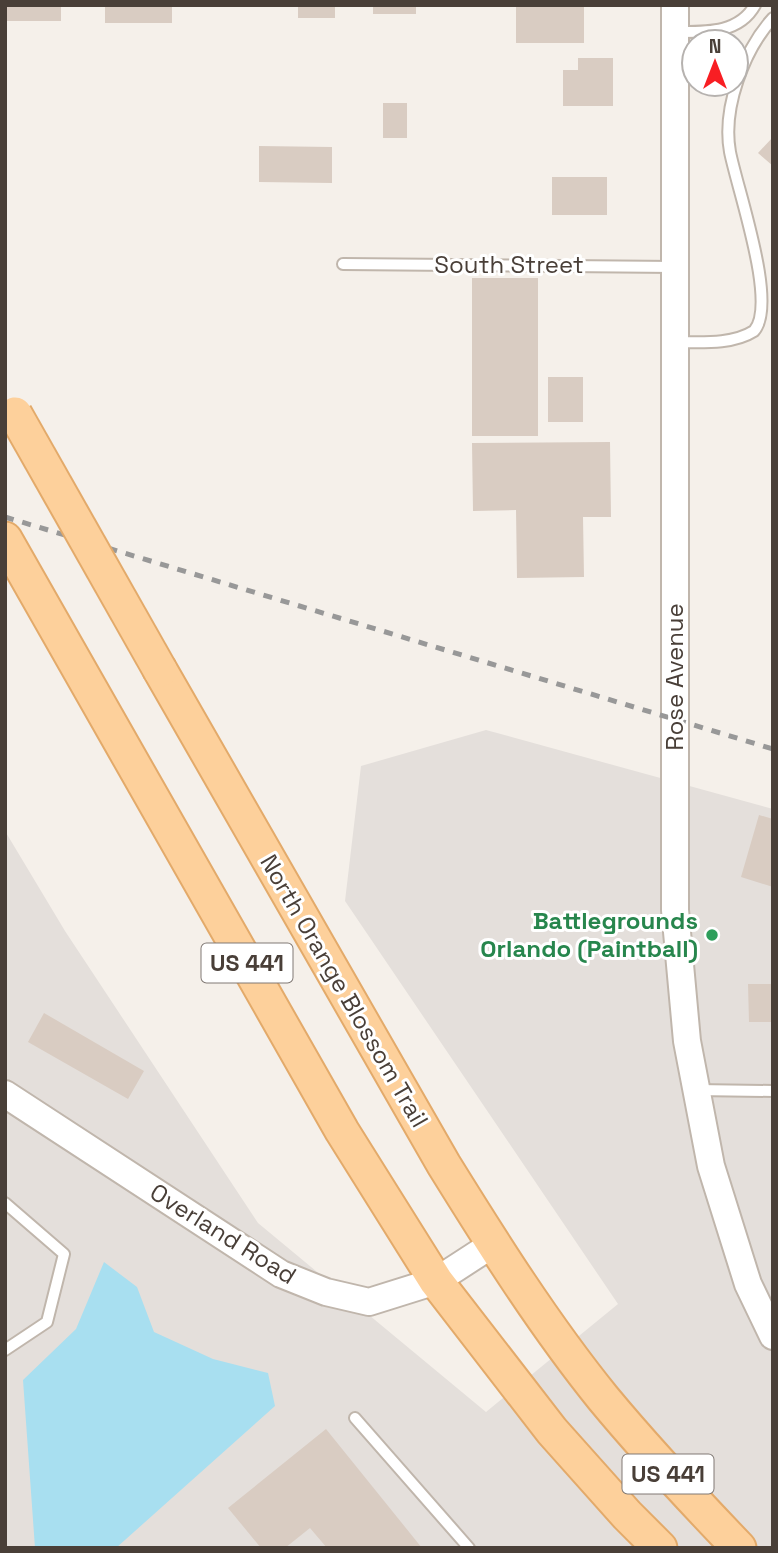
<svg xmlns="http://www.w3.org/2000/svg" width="778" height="1553" font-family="'Space Grotesk',sans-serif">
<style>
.industrial{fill:#e4dfdb}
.water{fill:#a8dff0}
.building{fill:#d9ccc2}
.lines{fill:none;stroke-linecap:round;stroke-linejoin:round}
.service-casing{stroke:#c0b6ac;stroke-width:14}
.tertiary-casing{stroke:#c0b6ac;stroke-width:30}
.primary-casing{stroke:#e3aa6a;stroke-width:37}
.service{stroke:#fff;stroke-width:10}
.tertiary{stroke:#fff;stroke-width:26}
.primary{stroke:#fdd09b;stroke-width:33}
.rail{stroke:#989898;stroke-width:5;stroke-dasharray:9 9;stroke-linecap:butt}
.primary-bridge-casing{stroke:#e3aa6a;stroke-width:37;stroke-linecap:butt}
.primary-bridge{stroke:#fdd09b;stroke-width:33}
.leisure-dot{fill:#2e9e5b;stroke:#fff;stroke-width:2.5}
.labels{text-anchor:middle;stroke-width:6;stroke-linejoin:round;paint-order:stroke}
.shield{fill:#fff;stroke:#807974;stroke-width:2}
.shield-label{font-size:23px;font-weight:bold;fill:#493f38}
.street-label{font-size:24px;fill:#493f38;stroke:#fff}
.leisure-label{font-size:24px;font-weight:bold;fill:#27864d;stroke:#fff;text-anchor:end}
</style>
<rect width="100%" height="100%" fill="#f5f0ea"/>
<path class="industrial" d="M486,730l287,79v739h-768v-717l60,100 193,292 228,189 132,-108 -273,-403 16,-135z"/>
<path class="water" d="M104,1262l33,25 17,45 59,27 55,14 7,33 -159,142h-81l-12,-168 53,-51z"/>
<path class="building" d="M5,5h56v16h-56z
M105,5h67v18h-67z
M298,5h37v13h-37z
M373,5h43v9h-43z
M516,5h68v38h-68z
M578,58h35v48h-50v-36h15z
M383,103h24v35h-24z
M773,137v29l-15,-13z
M259,146l73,1v36l-73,-1z
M552,177h55v38h-55z
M472,278h66v158h-66z
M548,377h35v45h-35z
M610,442l1,75h-28l1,60 -67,1 -1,-68 -43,1 -1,-68z
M759,815l14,4v68l-32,-10z
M748,984h25v38h-24z
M44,1013l100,58 -16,28 -100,-57z
M326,1429l96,119h-95l-17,-20 -25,20h-24l-33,-40z"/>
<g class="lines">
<defs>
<path id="service" d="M675,32c30,0 64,2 80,-27
M343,264l332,3
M675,342c25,0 57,3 79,-11 24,-27 -16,-139 -24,-179 -8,-44 14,-102 43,-134
M696,1090l77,1
M5,1203l59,51 -17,68 -42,28
M355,1418l114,130"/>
<path id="tertiary" d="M675,5v905l12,131 24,125 37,118 25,52
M5,1094l276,180 45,18 43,10 67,-21 57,-37"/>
<path id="primary" d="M5,539l337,592 94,150 116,150 75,84 33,33
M160,670l284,495c49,79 100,160 159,233 43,52 89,101 136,150"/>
</defs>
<use href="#service" class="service-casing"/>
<use href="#tertiary" class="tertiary-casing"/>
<use href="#primary" class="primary-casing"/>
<use href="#service" class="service"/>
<use href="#tertiary" class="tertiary"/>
<use href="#primary" class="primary"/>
<path class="rail" d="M5,517l768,232"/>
<defs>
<path id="primary-bridge" d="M15,414l145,256"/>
</defs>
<use href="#primary-bridge" class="primary-bridge-casing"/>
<use href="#primary-bridge" class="primary-bridge"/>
</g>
<circle class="leisure-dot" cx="712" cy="935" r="7"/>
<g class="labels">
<g class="shield">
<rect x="201.5" y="943.5" width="91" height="39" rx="5"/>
<rect x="622.5" y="1454.5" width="91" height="39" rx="5"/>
</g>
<g class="shield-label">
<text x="247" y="971">US 441</text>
<text x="668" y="1482">US 441</text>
</g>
<g class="street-label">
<text x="509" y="273">South Street</text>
<text transform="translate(675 677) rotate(-90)" y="8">Rose Avenue</text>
<text transform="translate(344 991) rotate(60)" y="8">North Orange Blossom Trail</text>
<text transform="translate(223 1234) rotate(32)" y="8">Overland Road</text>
</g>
<g class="leisure-label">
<text x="698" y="929">Battlegrounds<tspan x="698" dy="28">Orlando (Paintball)</tspan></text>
</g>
</g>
<rect width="778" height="1553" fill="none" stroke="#493f38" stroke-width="14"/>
<g transform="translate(715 63)"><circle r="33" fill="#ffffff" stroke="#b6b2af" stroke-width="2"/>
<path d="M0-5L12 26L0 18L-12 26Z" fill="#f81e23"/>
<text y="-10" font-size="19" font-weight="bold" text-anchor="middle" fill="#493f38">N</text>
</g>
</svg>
